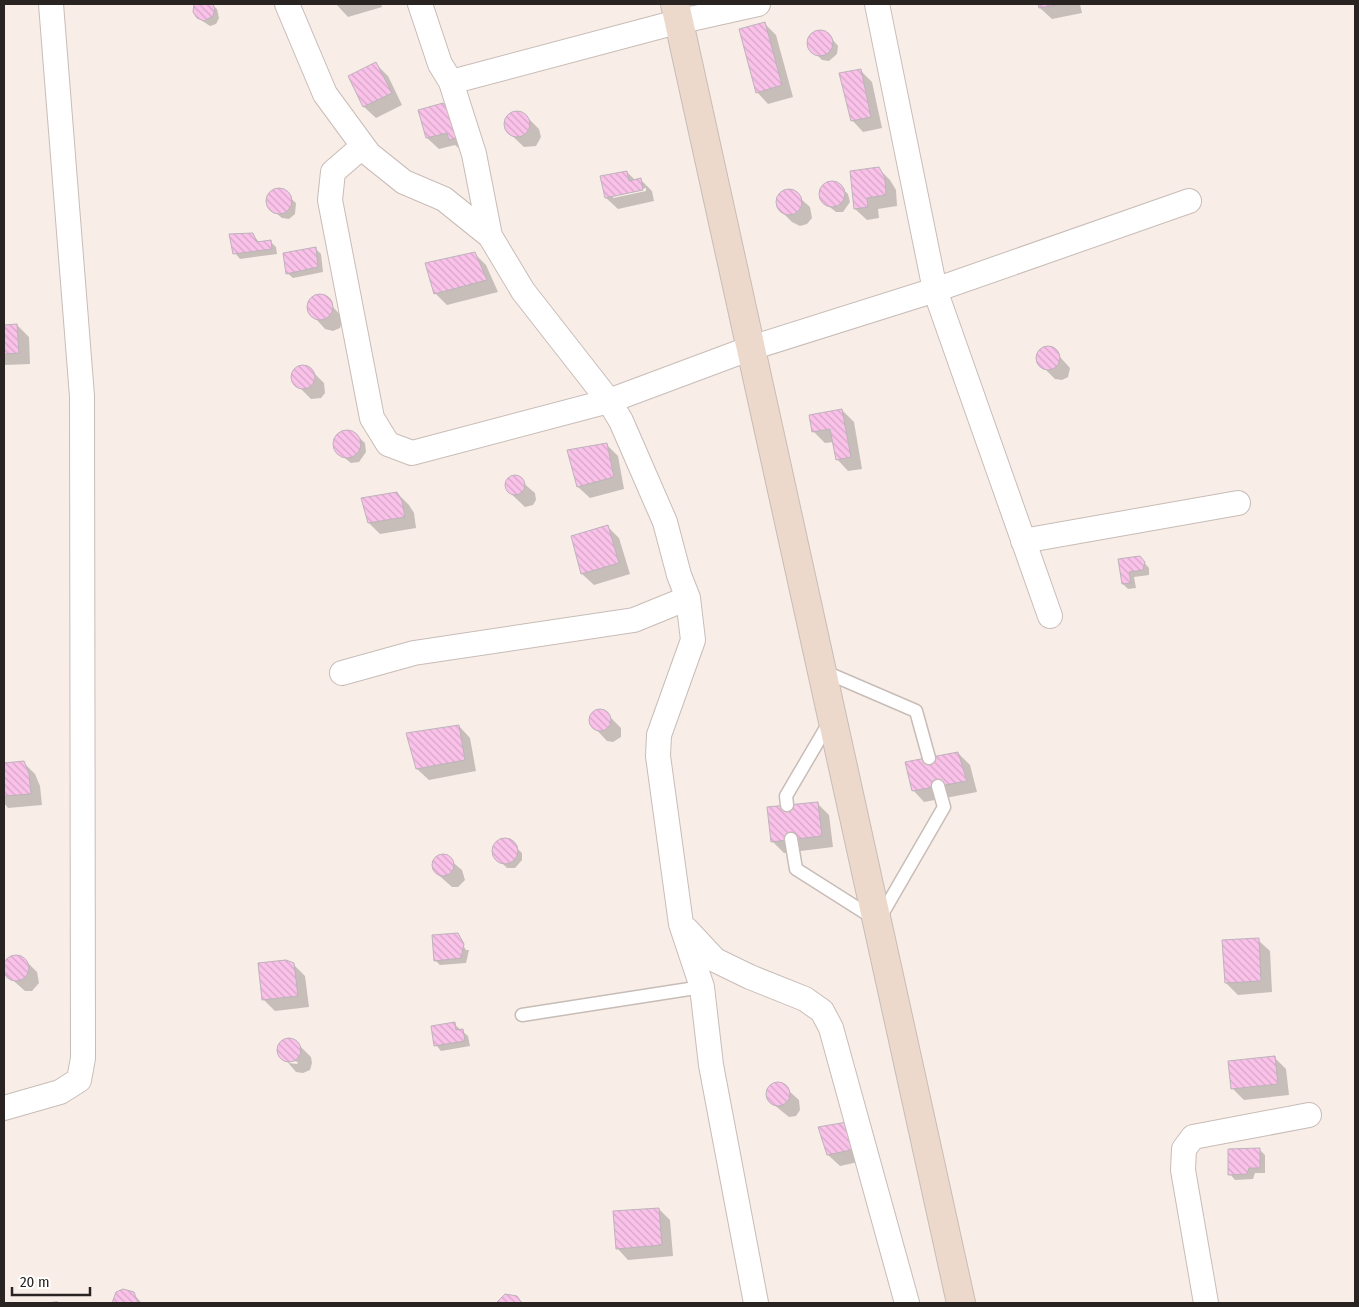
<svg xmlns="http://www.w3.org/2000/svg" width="1359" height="1307" font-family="'Fira Sans Condensed',sans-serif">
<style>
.shadow{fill:#0003;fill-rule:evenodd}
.building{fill:url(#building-back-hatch);stroke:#bdb3ba}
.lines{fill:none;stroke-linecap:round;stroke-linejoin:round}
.service-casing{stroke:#c8bcb7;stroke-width:15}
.minor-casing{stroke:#c8bcb7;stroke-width:26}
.secondary-casing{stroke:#c8bcb7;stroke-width:30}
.service{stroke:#fff;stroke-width:12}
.minor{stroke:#fff;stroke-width:24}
.secondary{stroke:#ecd9cb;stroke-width:28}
</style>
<defs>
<pattern id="building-back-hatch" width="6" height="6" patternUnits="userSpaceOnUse" patternTransform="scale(1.25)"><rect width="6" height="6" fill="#fac1e9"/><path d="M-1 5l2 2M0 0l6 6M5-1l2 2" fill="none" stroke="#d6a6c8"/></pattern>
</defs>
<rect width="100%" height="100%" fill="#f9ede8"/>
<path class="shadow" d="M196,4h15l6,5 2,9 -3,6 -6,2 -12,-8 -4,-9z
M336,4h45l1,3 -34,10z
M1039,4h41l2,9 -30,6 -12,-11z
M764,23l12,12 17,62 -25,7 -11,-12z
M815,32l12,1 11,13 -1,8 -8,7 -7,-1 -14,-14 1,-8z
M376,64l12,12 14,29 -26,13 -12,-11 -14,-30z
M861,71l11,11 10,46 -19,4 -11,-12z
M515,112l12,5 12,12 2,8 -5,9 -12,1 -18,-17 -1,-7 3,-7z
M454,116l8,35 -7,-6 -16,4 -12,-11z
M878,168l12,12 6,10 1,16 -19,3 1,9 -12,2 -12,-11z
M627,172l8,8 5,-1 12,12 2,10 -36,8 -12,-11zM646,188v3l-33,7v-3z
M836,183l12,11 2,8 -7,10h-7l-15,-12 -1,-8 4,-7z
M281,190l15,13 -1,11 -6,5 -7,-1 -12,-10 -1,-11 5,-6z
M785,191h7l18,16 2,11 -5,6 -7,2 -8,-4 -12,-12 -2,-11z
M253,235l6,7 11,-1 6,6 1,7 -37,5 -5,-6z
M315,248l6,6 2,18 -30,6 -6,-5z
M475,254l11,11 12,27 -51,13 -12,-12z
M317,296l7,1 19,21 -3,10 -7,3 -8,-2 -16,-18v-8z
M17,325l12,12 1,27 -26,1v-39z
M1044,347h7l19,21 -2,9 -6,3 -7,-1 -12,-12 -6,-8 2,-7z
M298,367h7l7,4 12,12 1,10 -4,5 -10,1 -17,-17 -1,-10z
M842,410l12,12 8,47 -14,2 -11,-12 -3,-17 -9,1 -11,-11z
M352,431l13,12 1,9 -7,10 -8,1 -14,-11 -3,-8 5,-11z
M606,444l12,12 6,33 -34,9 -12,-11z
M515,476l20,17 1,7 -3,5 -8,2 -17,-16 -3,-5 5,-8z
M397,493l12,12 5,8 2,15 -36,6 -11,-11z
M608,527l11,11 11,36 -36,11 -12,-11z
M1139,557l10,11v7l-15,2 2,11 -8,1 -5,-5 -4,-23z
M598,711h6l17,17v9l-8,5 -6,-1 -16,-17 1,-10z
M459,726l11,12 6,33 -47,9 -12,-11z
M958,753l12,12 7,27 -53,10 -11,-12z
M23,762l12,12 5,12 2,19 -34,3 -4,-5v-39z
M817,803l12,12 4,32 -49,6 -12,-12z
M507,839l15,14v7l-7,8h-8l-12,-12 -2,-7 7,-9z
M444,855l18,15 3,10 -7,7h-6l-18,-16 -2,-6 3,-6z
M457,935l9,15h3l-3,13 -26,2 -5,-5z
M1258,940l12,11 2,41 -34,3 -12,-12z
M18,957l7,3 12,12 2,11 -7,8h-7l-18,-16 -2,-7 5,-10z
M293,964l12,12 4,31 -34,4 -12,-12z
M454,1024l14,12 2,10 -29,5 -5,-6z
M289,1039l10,6 12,12 1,6 -2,7 -7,3 -7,-1 -18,-21 5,-9zM289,1060l9,2 -1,2 -8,-1z
M1274,1057l12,12 3,26 -45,5 -11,-11 -3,-27z
M780,1083l19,17 1,10 -4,6 -7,1 -21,-17 -1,-7 6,-9z
M847,1124l20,36 -27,6 -12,-11z
M1259,1149l6,6v18h-10l-2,6 -18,1 -5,-6z
M659,1209l11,11 3,36 -45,4 -11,-12z
M123,1290l7,1 12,12h-28l3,-10z
M57,1301l2,2h-14z"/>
<path class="building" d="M194,4h19l2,5 -2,7 -9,5 -7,-3 -4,-6z
M1038,4h24l-23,4z
M765,22l17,63 -26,8 -17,-64z
M807 43a13 13 0 1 1 26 0a13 13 0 1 1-26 0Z
M376,62l16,31 -29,14 -15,-31z
M861,69l10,48 -20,4 -12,-48z
M443,103l9,11 7,23 -10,3 -2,-7 -21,5 -8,-28z
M504 124a13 13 0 1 1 26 0a13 13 0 1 1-26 0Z
M879,167l6,11 1,17 -19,3 1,9 -14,2 -4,-38z
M627,171l2,10 12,-3 2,12 -38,8 -5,-22z
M819 194a13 13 0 1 1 26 0a13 13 0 1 1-26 0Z
M266 201a13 13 0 1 1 26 0a13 13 0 1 1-26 0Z
M776 202a13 13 0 1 1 26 0a13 13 0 1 1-26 0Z
M253,233l4,9 14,-2 1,9 -39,5 -4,-20z
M316,247l2,20 -32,7 -3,-21z
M475,252l12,28 -53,14 -9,-31z
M307 307a13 13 0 1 1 26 0a13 13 0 1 1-26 0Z
M17,324l2,29 -15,1v-29z
M1036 358a12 12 0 1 1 24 0a12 12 0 1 1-24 0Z
M291 377a12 12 0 1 1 24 0a12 12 0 1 1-24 0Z
M842,409l9,48 -15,3 -6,-31 -18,3 -3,-17z
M333 444a14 14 0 1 1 28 0a14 14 0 1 1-28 0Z
M607,443l7,34 -37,10 -10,-37z
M505 485a10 10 0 1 1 20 0a10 10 0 1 1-20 0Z
M397,492l5,9 3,16 -37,6 -7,-25z
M608,525l11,38 -38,11 -10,-38z
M1140,556l5,6 -2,8 -14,2 2,11 -9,1 -4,-25z
M589 720a11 11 0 1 1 22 0a11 11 0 1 1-22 0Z
M459,725l6,35 -49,9 -10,-36z
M958,752l9,29 -55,10 -7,-29z
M24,761l5,13 2,20 -27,2v-33z
M818,802l4,34 -51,6 -4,-35z
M492 851a13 13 0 1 1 26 0a13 13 0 1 1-26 0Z
M432 865a11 11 0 1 1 22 0a11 11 0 1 1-22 0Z
M458,933l6,11 -3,14 -27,3 -2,-26z
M1259,938l2,43 -36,2 -3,-43z
M3 968a13 13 0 1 1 26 0a13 13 0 1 1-26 0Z
M286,960l8,3 4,33 -36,4 -4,-37z
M455,1022l1,8 7,-1 2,12 -31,5 -3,-20z
M277 1050a12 12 0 1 1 24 0a12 12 0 1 1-24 0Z
M1275,1056l3,28 -47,5 -3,-28z
M766 1094a12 12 0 1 1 24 0a12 12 0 1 1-24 0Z
M847,1122l9,27 -29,6 -9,-28z
M1260,1148v20h-11l-2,6 -19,1v-26z
M659,1208l3,37 -46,4 -3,-38z
M123,1289l11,3 4,11h-26l4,-11z
M505,1294l12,2 5,7h-26z"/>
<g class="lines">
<defs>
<path id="service" d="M823,671l93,40 13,47
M787,805l-1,-9 44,-75
M791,839l5,30 82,52 66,-114 -6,-21
M522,1015l180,-28"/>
<path id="minor" d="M287,4l38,90 44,60 35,28 40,17 46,37 33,55 86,110 12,20 44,101 14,53 9,23 5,42 -34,95 -1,21 23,168 21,63 9,78 45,238
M420,4l20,60 11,18
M363,146l-30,26 -3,28 42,218 16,26 24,9 197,-52 142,-53 184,-58 -58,-286
M490,236l-16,-82 -23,-72 226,-60 81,-18
M1023,541l215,-38
M1050,616l-115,-326 254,-89
M342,673l72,-20 220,-33 54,-22
M686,929l29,31 35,17 55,22 17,12 9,17 76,275
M4,1108l56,-16 19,-12 4,-22 -1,-662 -31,-392
M1206,1303l-23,-133 1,-21 9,-12 116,-22"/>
<path id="secondary" d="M675,4l286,1299"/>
</defs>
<use href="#service" class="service-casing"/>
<use href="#minor" class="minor-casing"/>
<use href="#secondary" class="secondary-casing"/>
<use href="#service" class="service"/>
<use href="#minor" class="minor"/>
<use href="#secondary" class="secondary"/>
</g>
<rect width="1359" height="1307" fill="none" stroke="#292422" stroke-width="10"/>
<path d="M12 1287v8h78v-8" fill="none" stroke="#292422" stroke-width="2.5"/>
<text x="20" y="1287" font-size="15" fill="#292422" stroke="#ffffff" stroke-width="4" paint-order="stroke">20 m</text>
</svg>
